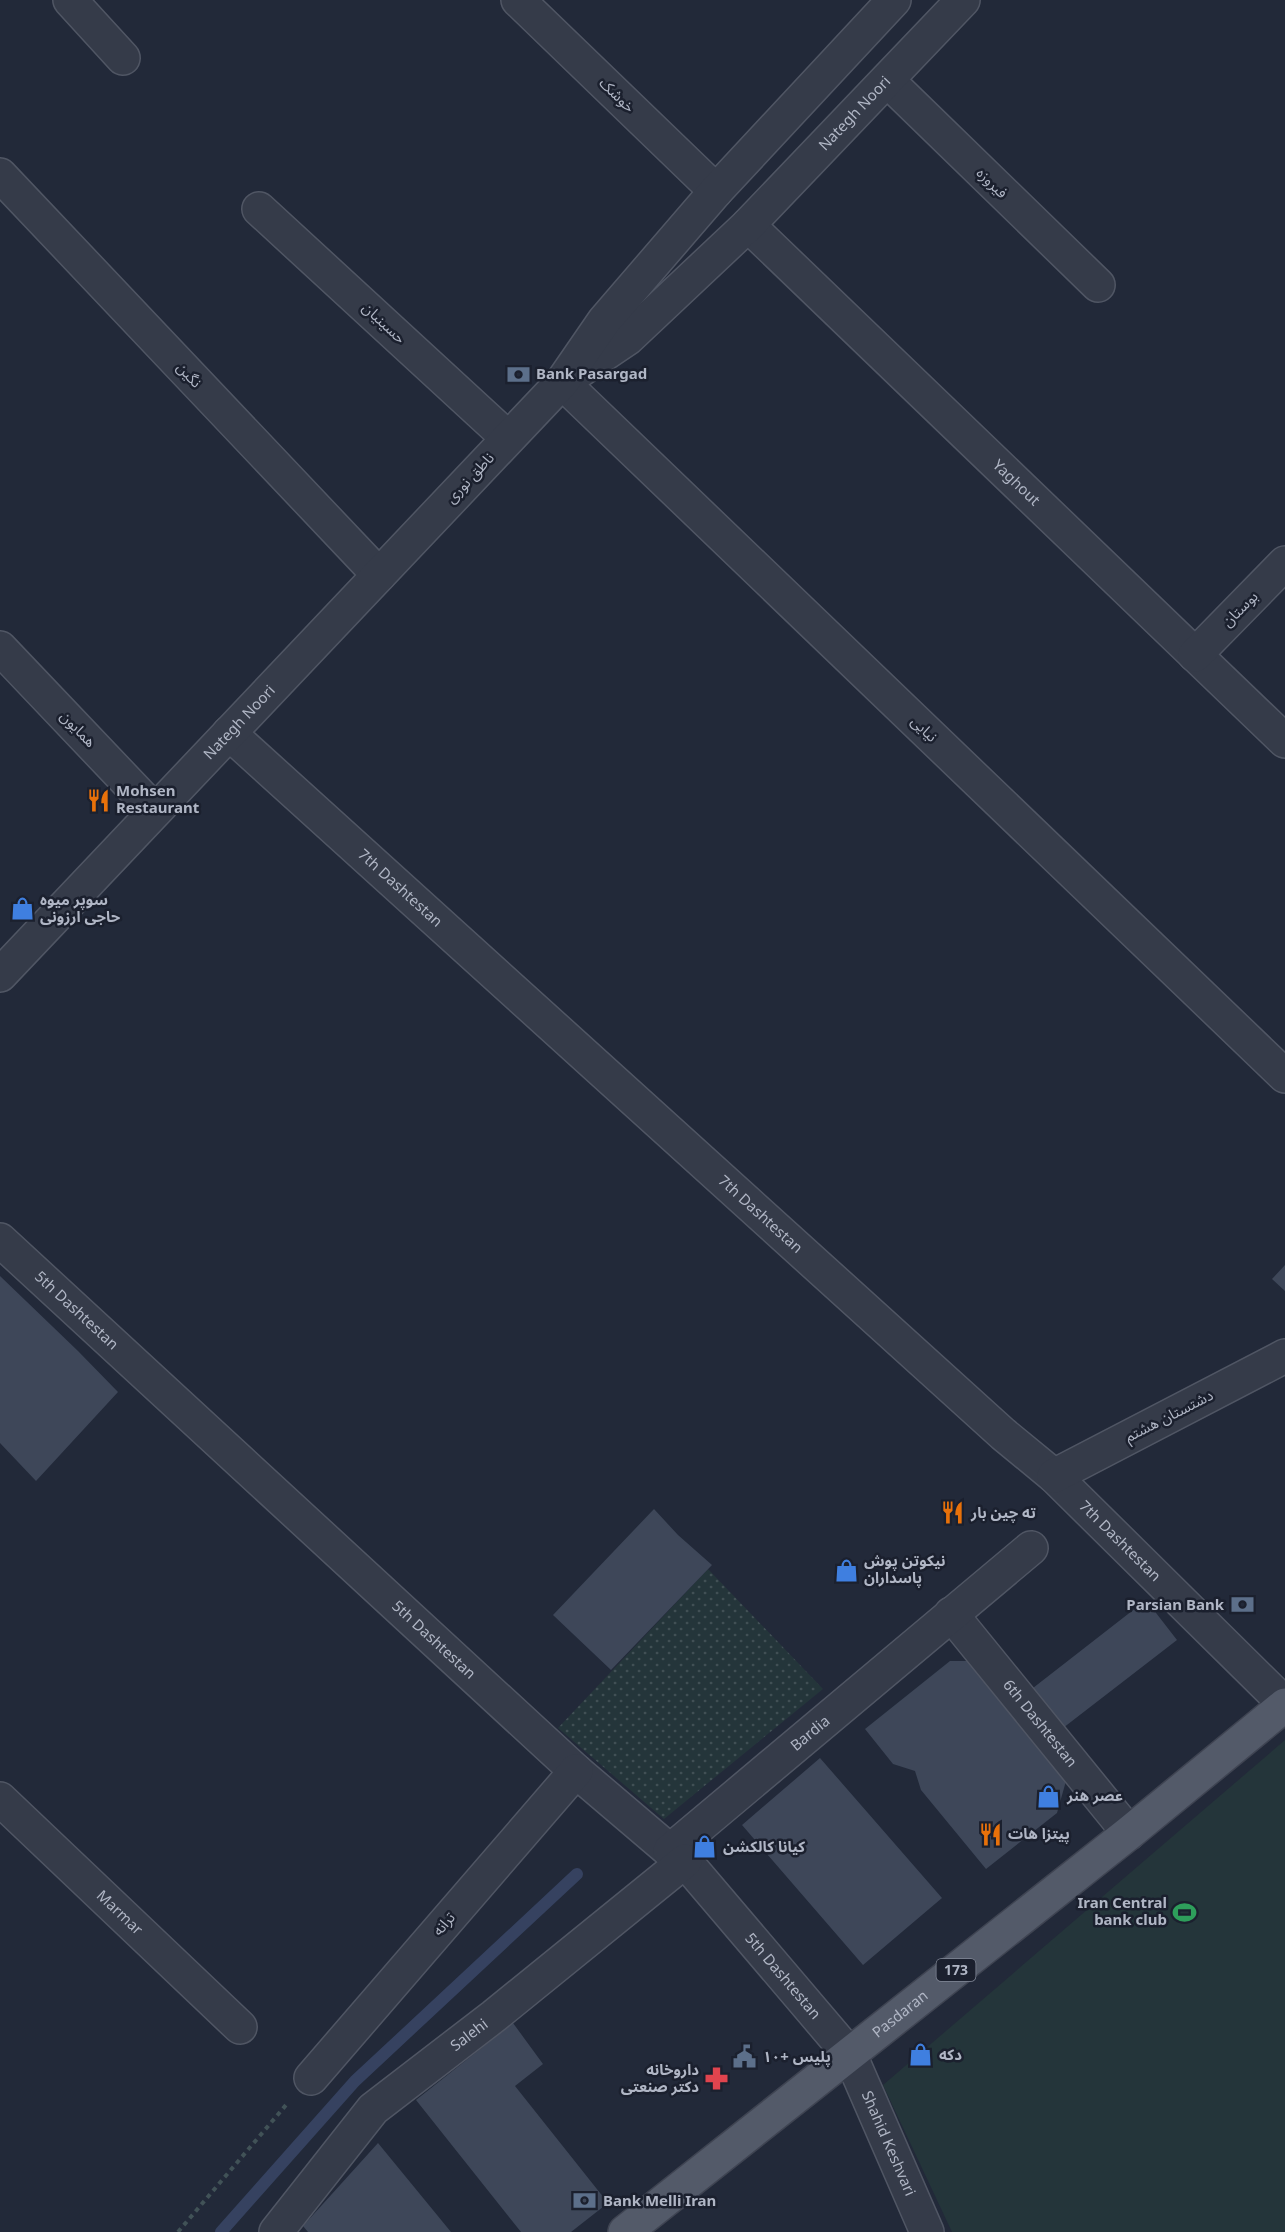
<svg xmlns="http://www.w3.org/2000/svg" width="1285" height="2232" font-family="'Noto Sans','Noto Sans Arabic',sans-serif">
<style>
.park{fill:url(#park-dots)}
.garden{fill:#24353a}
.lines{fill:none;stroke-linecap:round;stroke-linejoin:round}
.stream{stroke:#364260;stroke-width:12}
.building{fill:#3e4759}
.minor-casing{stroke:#505664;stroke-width:36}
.major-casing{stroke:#3f4452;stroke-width:36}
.path{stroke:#415257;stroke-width:4;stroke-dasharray:4.5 4.5;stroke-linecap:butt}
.minor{stroke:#353b49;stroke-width:33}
.major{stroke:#535a69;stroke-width:33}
.labels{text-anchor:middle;stroke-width:5;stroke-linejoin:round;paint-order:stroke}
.shield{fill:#1b202e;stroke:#838998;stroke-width:1.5}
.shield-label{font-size:14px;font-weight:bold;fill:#b0b6c5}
.street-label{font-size:15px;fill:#b0b6c5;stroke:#1b202e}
.poi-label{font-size:15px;font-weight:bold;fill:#b0b6c5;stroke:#1b202e;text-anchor:start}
</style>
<defs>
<pattern id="park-dots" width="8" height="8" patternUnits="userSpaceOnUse" patternTransform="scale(1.5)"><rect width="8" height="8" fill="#24353a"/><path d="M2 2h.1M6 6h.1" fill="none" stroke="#415055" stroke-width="1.8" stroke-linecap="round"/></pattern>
</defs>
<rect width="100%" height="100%" fill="#222939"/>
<path class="park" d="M708,1569l115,120 -159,130 -106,-91z"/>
<path class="garden" d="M1285,1740v492h-333l-69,-147z"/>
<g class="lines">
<path class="stream" d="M221,2232l134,-151 222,-207"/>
</g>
<path class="building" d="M1285,1265v26l-13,-12z
M0,1276l78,75 40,41 -82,89 -36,-38z
M654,1509l24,26 34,30 -101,105 -58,-55z
M1146,1600l31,40 -114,88 -30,-40z
M950,1661h21l95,120 -9,32 -71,56 -65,-79 -6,-19 -22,-7 -28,-35z
M820,1758l122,140 -79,67 -121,-140z
M513,2023l30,41 -28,22 93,117 -37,29h-50l-105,-132z
M378,2143l73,89h-143l-5,-6z"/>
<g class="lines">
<defs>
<g id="minor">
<path d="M70,0l53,58"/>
<path d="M518,0l198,191"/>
<path d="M887,80l211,205"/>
<path d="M0,175l379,400"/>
<path d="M259,209l249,229"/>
<path id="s1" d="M748,225l537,516"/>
<path id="s2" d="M576,373l52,-35 120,-113 215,-225"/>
<path d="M562,382l723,694"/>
<path d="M0,648l155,163"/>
<path d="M1195,655l90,-92"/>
<path id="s3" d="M229,733l774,701 51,42 231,228"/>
<path id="s4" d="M0,975l562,-593 42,-61 112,-130 178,-191"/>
<path id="s5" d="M0,1240l576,531 94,80 15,10 165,194 77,177"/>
<path d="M1054,1476l231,-120"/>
<path id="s6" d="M951,1614l178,219"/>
<path id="s7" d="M0,1799l240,228"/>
<path id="s8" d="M670,1851l361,-303"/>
<path d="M311,2078l265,-307"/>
<path id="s9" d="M276,2232l97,-123 121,-93 191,-155"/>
</g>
<g id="major">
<path id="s10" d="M625,2232l504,-399 156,-128"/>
</g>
</defs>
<use href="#minor" class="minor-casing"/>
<use href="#major" class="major-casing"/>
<path class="path" d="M178,2232l108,-127"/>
<use href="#minor" class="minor"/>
<use href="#major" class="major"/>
</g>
<defs>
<symbol id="bank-bare" viewBox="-9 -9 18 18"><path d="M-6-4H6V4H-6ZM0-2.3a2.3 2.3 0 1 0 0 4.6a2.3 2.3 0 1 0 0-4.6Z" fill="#5c6f8a" stroke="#1b202e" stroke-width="2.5" paint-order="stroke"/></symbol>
<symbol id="restaurant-bare" viewBox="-9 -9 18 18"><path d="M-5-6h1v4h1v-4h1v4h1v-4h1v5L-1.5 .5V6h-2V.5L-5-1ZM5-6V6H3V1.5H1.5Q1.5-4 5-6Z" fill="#e8710a" stroke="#1b202e" stroke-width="2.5" paint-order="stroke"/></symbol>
<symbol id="shop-bare" viewBox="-9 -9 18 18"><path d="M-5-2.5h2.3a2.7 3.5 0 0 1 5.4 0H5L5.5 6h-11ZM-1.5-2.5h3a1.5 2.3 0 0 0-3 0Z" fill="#3f7fe0" stroke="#1b202e" stroke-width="2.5" paint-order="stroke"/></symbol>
<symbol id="stadium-bare" viewBox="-9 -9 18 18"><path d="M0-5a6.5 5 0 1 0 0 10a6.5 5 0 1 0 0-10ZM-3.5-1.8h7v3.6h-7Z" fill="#2e9e5b" stroke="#1b202e" stroke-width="2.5" paint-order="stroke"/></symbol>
<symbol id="civic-bare" viewBox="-9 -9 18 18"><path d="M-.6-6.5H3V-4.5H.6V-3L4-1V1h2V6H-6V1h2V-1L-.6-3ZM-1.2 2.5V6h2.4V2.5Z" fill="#5c6f8a" stroke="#1b202e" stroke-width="2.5" paint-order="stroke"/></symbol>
<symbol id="pharmacy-bare" viewBox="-9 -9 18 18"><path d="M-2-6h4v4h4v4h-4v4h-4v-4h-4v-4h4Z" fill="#e0444e" stroke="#1b202e" stroke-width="2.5" paint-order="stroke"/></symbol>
</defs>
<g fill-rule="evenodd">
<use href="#bank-bare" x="502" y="358" width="33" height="33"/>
<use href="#restaurant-bare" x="82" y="784" width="33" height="33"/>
<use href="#shop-bare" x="6" y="892" width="33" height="33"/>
<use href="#restaurant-bare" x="936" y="1496" width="33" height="33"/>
<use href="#shop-bare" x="830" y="1554" width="33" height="33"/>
<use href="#bank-bare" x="1226" y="1588" width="33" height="33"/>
<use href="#shop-bare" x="1032" y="1780" width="33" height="33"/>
<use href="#restaurant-bare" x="974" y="1818" width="33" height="33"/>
<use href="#shop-bare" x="688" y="1830" width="33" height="33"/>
<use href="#stadium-bare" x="1168" y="1896" width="33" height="33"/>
<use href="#shop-bare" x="904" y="2038" width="33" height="33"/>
<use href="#civic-bare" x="728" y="2040" width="33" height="33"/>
<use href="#pharmacy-bare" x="700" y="2062" width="33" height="33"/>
<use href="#bank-bare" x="568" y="2184" width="33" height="33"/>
</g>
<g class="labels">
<rect class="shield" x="936.5" y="1959" width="39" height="22" rx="4.5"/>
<g class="shield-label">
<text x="956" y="1975">173</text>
</g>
<g class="street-label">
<text transform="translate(617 95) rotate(44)" y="5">خوشک</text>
<text dy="5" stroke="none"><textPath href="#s2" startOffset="382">Nategh Noori</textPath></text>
<text transform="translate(992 183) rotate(44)" y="5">فیروزه</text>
<text transform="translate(384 323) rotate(43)" y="5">حسینیان</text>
<text transform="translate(189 375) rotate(47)" y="5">نگین</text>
<text transform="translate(470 478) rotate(-47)" y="5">ناطق نوری</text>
<text dy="5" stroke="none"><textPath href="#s1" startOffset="372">Yaghout</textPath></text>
<text transform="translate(1240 609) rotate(-45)" y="5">بوستان</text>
<text dy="5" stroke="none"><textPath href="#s4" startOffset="348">Nategh Noori</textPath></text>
<text transform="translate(78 729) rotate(46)" y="5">همایون</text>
<text transform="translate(924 729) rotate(44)" y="5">نیایی</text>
<text dy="5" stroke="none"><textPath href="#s3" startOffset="231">7th Dashtestan</textPath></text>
<text dy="5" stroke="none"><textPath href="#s3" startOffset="717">7th Dashtestan</textPath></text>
<text dy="5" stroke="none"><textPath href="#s5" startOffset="104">5th Dashtestan</textPath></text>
<text transform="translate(1169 1416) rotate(-27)" y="5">دشتستان هشتم</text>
<text dy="5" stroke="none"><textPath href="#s3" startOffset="1203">7th Dashtestan</textPath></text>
<text dy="5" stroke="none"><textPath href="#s5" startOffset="590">5th Dashtestan</textPath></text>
<text dy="5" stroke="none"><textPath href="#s6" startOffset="141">6th Dashtestan</textPath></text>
<text dy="5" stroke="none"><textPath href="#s8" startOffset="183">Bardia</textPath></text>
<text dy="5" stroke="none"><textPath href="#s7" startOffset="165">Marmar</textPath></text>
<text transform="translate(444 1924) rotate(-49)" y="5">ترانه</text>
<text dy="5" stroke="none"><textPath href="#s5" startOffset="1076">5th Dashtestan</textPath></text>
<text dy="5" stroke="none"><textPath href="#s10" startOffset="351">Pasdaran</textPath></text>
<text dy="5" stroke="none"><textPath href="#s9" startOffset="278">Salehi</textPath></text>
<text dy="5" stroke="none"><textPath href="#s5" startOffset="1276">Shahid Keshvari</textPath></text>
</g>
<g class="poi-label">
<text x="536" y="379">Bank Pasargad</text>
<text x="116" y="796">Mohsen<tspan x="116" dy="17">Restaurant</tspan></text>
<text x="40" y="905">سوپر میوه<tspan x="40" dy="17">حاجی ارزونی</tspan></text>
<text x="971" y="1518">ته چین بار</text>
<text x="864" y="1566">نیکوتن پوش<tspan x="864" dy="17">پاسداران</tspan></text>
<text x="1224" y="1610" text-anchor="end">Parsian Bank</text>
<text x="1067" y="1801">عصر هنر</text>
<text x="1008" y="1839">پیتزا هات</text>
<text x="723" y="1852">کیانا کالکشن</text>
<text x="1167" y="1908" text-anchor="end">Iran Central<tspan x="1167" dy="17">bank club</tspan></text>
<text x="939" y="2060">دکه</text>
<text x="763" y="2062">پلیس +۱۰</text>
<text x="699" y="2075" text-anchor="end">داروخانه<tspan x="699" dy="17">دکتر صنعتی</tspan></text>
<text x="603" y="2206">Bank Melli Iran</text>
</g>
</g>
</svg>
